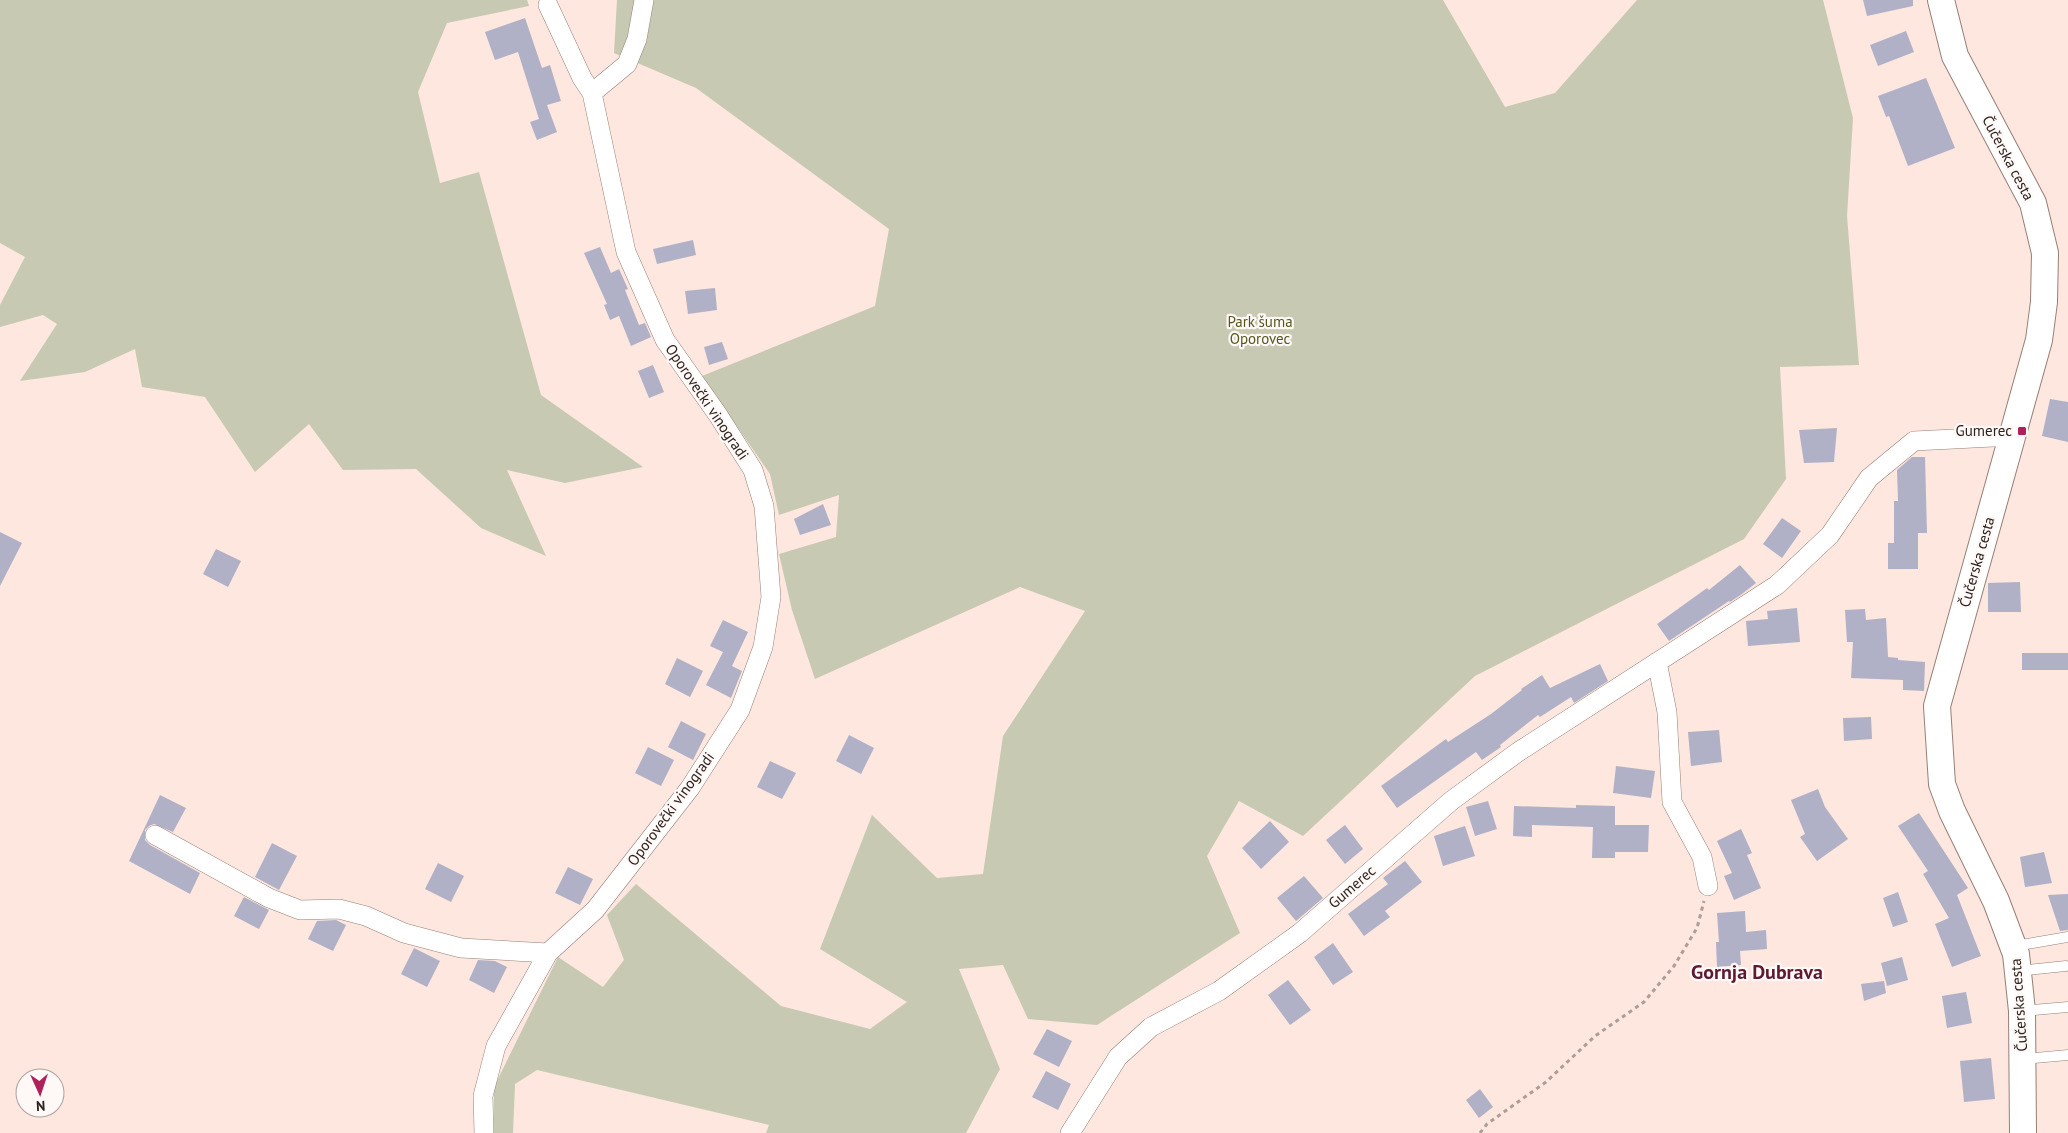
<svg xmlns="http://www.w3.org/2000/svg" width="2068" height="1133" font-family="'PT Sans',sans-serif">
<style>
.green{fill:#c7c9b2}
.building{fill:#b0b0c7}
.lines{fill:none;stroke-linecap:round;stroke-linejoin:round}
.lane-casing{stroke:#977f76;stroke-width:11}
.street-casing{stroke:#977f76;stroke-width:20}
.secondary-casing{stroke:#977f76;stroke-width:28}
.path{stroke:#ae9c96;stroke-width:3;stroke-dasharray:4 4;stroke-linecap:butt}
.lane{stroke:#fff;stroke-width:10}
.street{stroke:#fff;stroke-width:19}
.secondary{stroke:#fff;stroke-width:26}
.poi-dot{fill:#af215a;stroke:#fef8f6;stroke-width:2}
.labels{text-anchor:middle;stroke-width:4.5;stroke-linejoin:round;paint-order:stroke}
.street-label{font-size:15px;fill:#2c221f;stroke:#fef8f6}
.park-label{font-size:15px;fill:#55571c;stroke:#fef8f6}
.poi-label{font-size:15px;fill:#2c221f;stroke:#fef8f6;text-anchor:end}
.district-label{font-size:20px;font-weight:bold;fill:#5d1a31;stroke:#fef8f6}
</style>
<rect width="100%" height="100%" fill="#fde7df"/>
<path class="green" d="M0,0h527l2,6 -82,17 -29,69 22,91 39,-11 62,223 102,72 -78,16 -58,-13 39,86 -65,-28 -65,-59 -73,1 -34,-46 -54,48 -50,-75 -63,-10 -7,-38 -50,23 -65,9 37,-57 -14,-9 -43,12v-22l25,-48 -25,-14z
M617,0h826l62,107 50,-14 82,-93h186l30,118 -6,98 12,149 -79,2 6,112 -42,60 -269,137 -172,160 -64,-35 -32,55 33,77 -143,92 -69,-6 -25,-54 -44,4 41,100 -34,64h-200l3,-8 -232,-55 -22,14 -2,49h-19v-46l64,-130 45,30 21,-27 -17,-45 29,-31 145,122 89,23 37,-27 -87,-53 52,-134 65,63 46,-4 20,-138 82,-125 -65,-24 -205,92 -23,-69 -13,-56 57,-17 3,-42 -60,20 -9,-41 -68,-98 173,-70 14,-77 -193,-141 -82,-35z"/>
<path class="building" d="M1863,0h50v6l-46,10z
M525,18l17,50 8,-3 11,36 -14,4 10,27 -20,8 -7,-18 9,-3 -21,-67 -23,8 -10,-28z
M1906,31l8,21 -36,14 -8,-21z
M1926,78l29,70 -47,18 -19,-50 -3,1 -8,-21z
M693,240l3,15 -39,9 -4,-15z
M600,247l11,26 8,-4 9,20 -3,1 14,35 6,-2 6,14 -20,9 -12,-30 -9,4 -6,-15 3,-1 -23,-51z
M715,288l2,22 -29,4 -3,-23z
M722,342l6,17 -19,6 -5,-18z
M653,365l11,27 -15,6 -11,-27z
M2050,399l18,3v40l-26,-6z
M1837,428l-3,34 -30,1 -5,-33z
M1912,457h13l2,76h-9v36h-30v-26h6v-42h4l-1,-31z
M823,504l8,21 -31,10 -6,-16z
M1782,518l19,13 -19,27 -19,-14z
M0,532l22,11 -22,43z
M216,549l25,12 -13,26 -25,-13z
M1740,565l16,18 -14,11 -12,8 -1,-1 -60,40 -12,-17 50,-36 2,2z
M2020,582l1,30h-33v-29z
M1797,608l3,34 -52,4 -2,-25 22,-2 -1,-8z
M1865,609l1,11 20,-2 2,39 10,1v2l27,2 -1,29 -21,-1v-10l-52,-2 2,-36h-6l-2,-32z
M723,620l25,12 -16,34 10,5 -11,27 -25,-13 17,-33 -13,-6z
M2022,653h46v17h-46z
M677,658l26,13 -13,26 -25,-13z
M1600,664l8,17 -34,22 -3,-6 -31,20 -2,-2 -38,30 1,2 -19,13 -6,-8 -79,56 -16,-22 65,-47 2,3 43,-28 31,-24 -1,-1 21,-14 8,13z
M1871,717l1,22 -28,2 -1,-23z
M681,721l25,13 -13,26 -25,-13z
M1719,730l3,32 -31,4 -3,-34z
M849,735l25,13 -13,26 -25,-13z
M648,747l26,13 -13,26 -26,-13z
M770,761l26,12 -14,26 -25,-12z
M1616,766l39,5 -4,27 -38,-5z
M1818,789l7,18 23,32 -31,22 -17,-24 5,-3 -14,-34z
M160,795l26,13 -13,24 -19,-8 -5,2 -4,4v10l5,5 50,28 -10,21 -61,-33z
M1488,801l9,28 -22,7 -9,-29z
M1576,805l39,1v19h34l-1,27h-33v6h-23l1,-31 -61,-2v12l-19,-1 1,-30 62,2z
M1919,813l49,75 -11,7 24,61 -29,11 -17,-43 14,-6 -26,-44 5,-3 -30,-45z
M1270,821l19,21 -28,27 -19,-21z
M1345,825l18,24 -18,15 -19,-24z
M1465,826l10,30 -32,10 -9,-30z
M1741,829l11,24 -5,2 14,33 -27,12 -10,-24 8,-3 -15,-32z
M272,843l25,13 -18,34 -24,-13z
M2044,852l8,31 -27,4 -5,-30z
M1405,861l17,21 -37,29 5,6 -26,19 -16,-22 40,-30 -5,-6z
M438,863l26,13 -13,26 -26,-13z
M568,867l25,12 -13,26 -25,-12z
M1304,876l19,22 -27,23 -19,-23z
M1898,892l10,30 -15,5 -10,-29z
M2068,894v36l-8,1 -12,-36z
M244,897l25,13 -10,19 -25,-13z
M1745,911l1,21 20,-2 1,19 -27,2 1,14 -24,2 -1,-25h3l-2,-29z
M336,920l10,5 -13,26 -25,-12 9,-18z
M1333,943l20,29 -20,13 -19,-28z
M414,948l26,13 -13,26 -26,-13z
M1902,957l6,23 -21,6 -6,-23z
M478,960l17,1 12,6 -13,26 -25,-13z
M1288,980l23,30 -21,15 -22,-30z
M1884,981l2,12 -22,8 -3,-17z
M1966,992l6,31 -25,5 -5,-32z
M1047,1029l25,12 -13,26 -26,-13z
M1991,1058l4,41 -31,3 -4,-41z
M1046,1071l25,13 -13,26 -26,-13z
M1480,1089l13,18 -14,11 -13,-18z"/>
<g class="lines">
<defs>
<path id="lane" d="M2015,946l53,-9
M2017,971l49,-5
M2022,1011l46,-4
M2023,1059l45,-4"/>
<path id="street" d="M548,5l34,73 10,15
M1657,662l10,50 5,90 30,55 6,29
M155,835l114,63 31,12 39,-1 27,7 38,17 57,15 87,5
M484,1133l-1,-37 13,-50 52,-93 47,-43 95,-122 50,-78 23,-63 8,-50 -7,-91 -11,-36 -35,-55 -53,-75 -39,-88 -34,-159 35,-29 10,-25 7,-39
M1070,1133l48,-76 33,-30 68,-36 81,-58 151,-132 67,-49 259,-167 53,-50 39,-57 45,-37 99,-5"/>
<path id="secondary" d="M1941,0l14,56 78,147 12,50 -1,49 -5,38 -102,366 5,78 10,27 44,90 20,53 6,57 1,122"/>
</defs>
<use href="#lane" class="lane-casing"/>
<use href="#street" class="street-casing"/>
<use href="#secondary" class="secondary-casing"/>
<path class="path" d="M1480,1133l7,-9 59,-42 49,-46 49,-34 30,-36 23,-38 7,-27"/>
<use href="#lane" class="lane"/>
<use href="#street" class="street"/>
<use href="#secondary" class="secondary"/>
</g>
<rect class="poi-dot" x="2017" y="426" width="10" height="10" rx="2.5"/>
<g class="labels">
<g class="street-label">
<text transform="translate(2008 158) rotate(62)" y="5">Čučerska cesta</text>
<text transform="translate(707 402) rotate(56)" y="5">Oporovečki vinogradi</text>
<text transform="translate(1977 562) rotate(-74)" y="5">Čučerska cesta</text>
<text transform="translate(671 809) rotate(-54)" y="5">Oporovečki vinogradi</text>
<text transform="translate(1352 887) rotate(-41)" y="5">Gumerec</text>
<text transform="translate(2019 1005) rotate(-94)" y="5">Čučerska cesta</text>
</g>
<g class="park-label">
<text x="1260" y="327">Park šuma<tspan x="1260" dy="17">Oporovec</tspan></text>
</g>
<g class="poi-label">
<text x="2012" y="436">Gumerec</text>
</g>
<g class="district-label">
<text x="1757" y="979">Gornja Dubrava</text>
</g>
</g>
<g transform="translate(40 1093) rotate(177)"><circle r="24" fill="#fef8f6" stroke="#aaa2a0"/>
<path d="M0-4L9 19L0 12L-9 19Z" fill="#af215a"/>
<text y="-8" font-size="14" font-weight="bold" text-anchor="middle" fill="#2c221f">N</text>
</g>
</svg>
